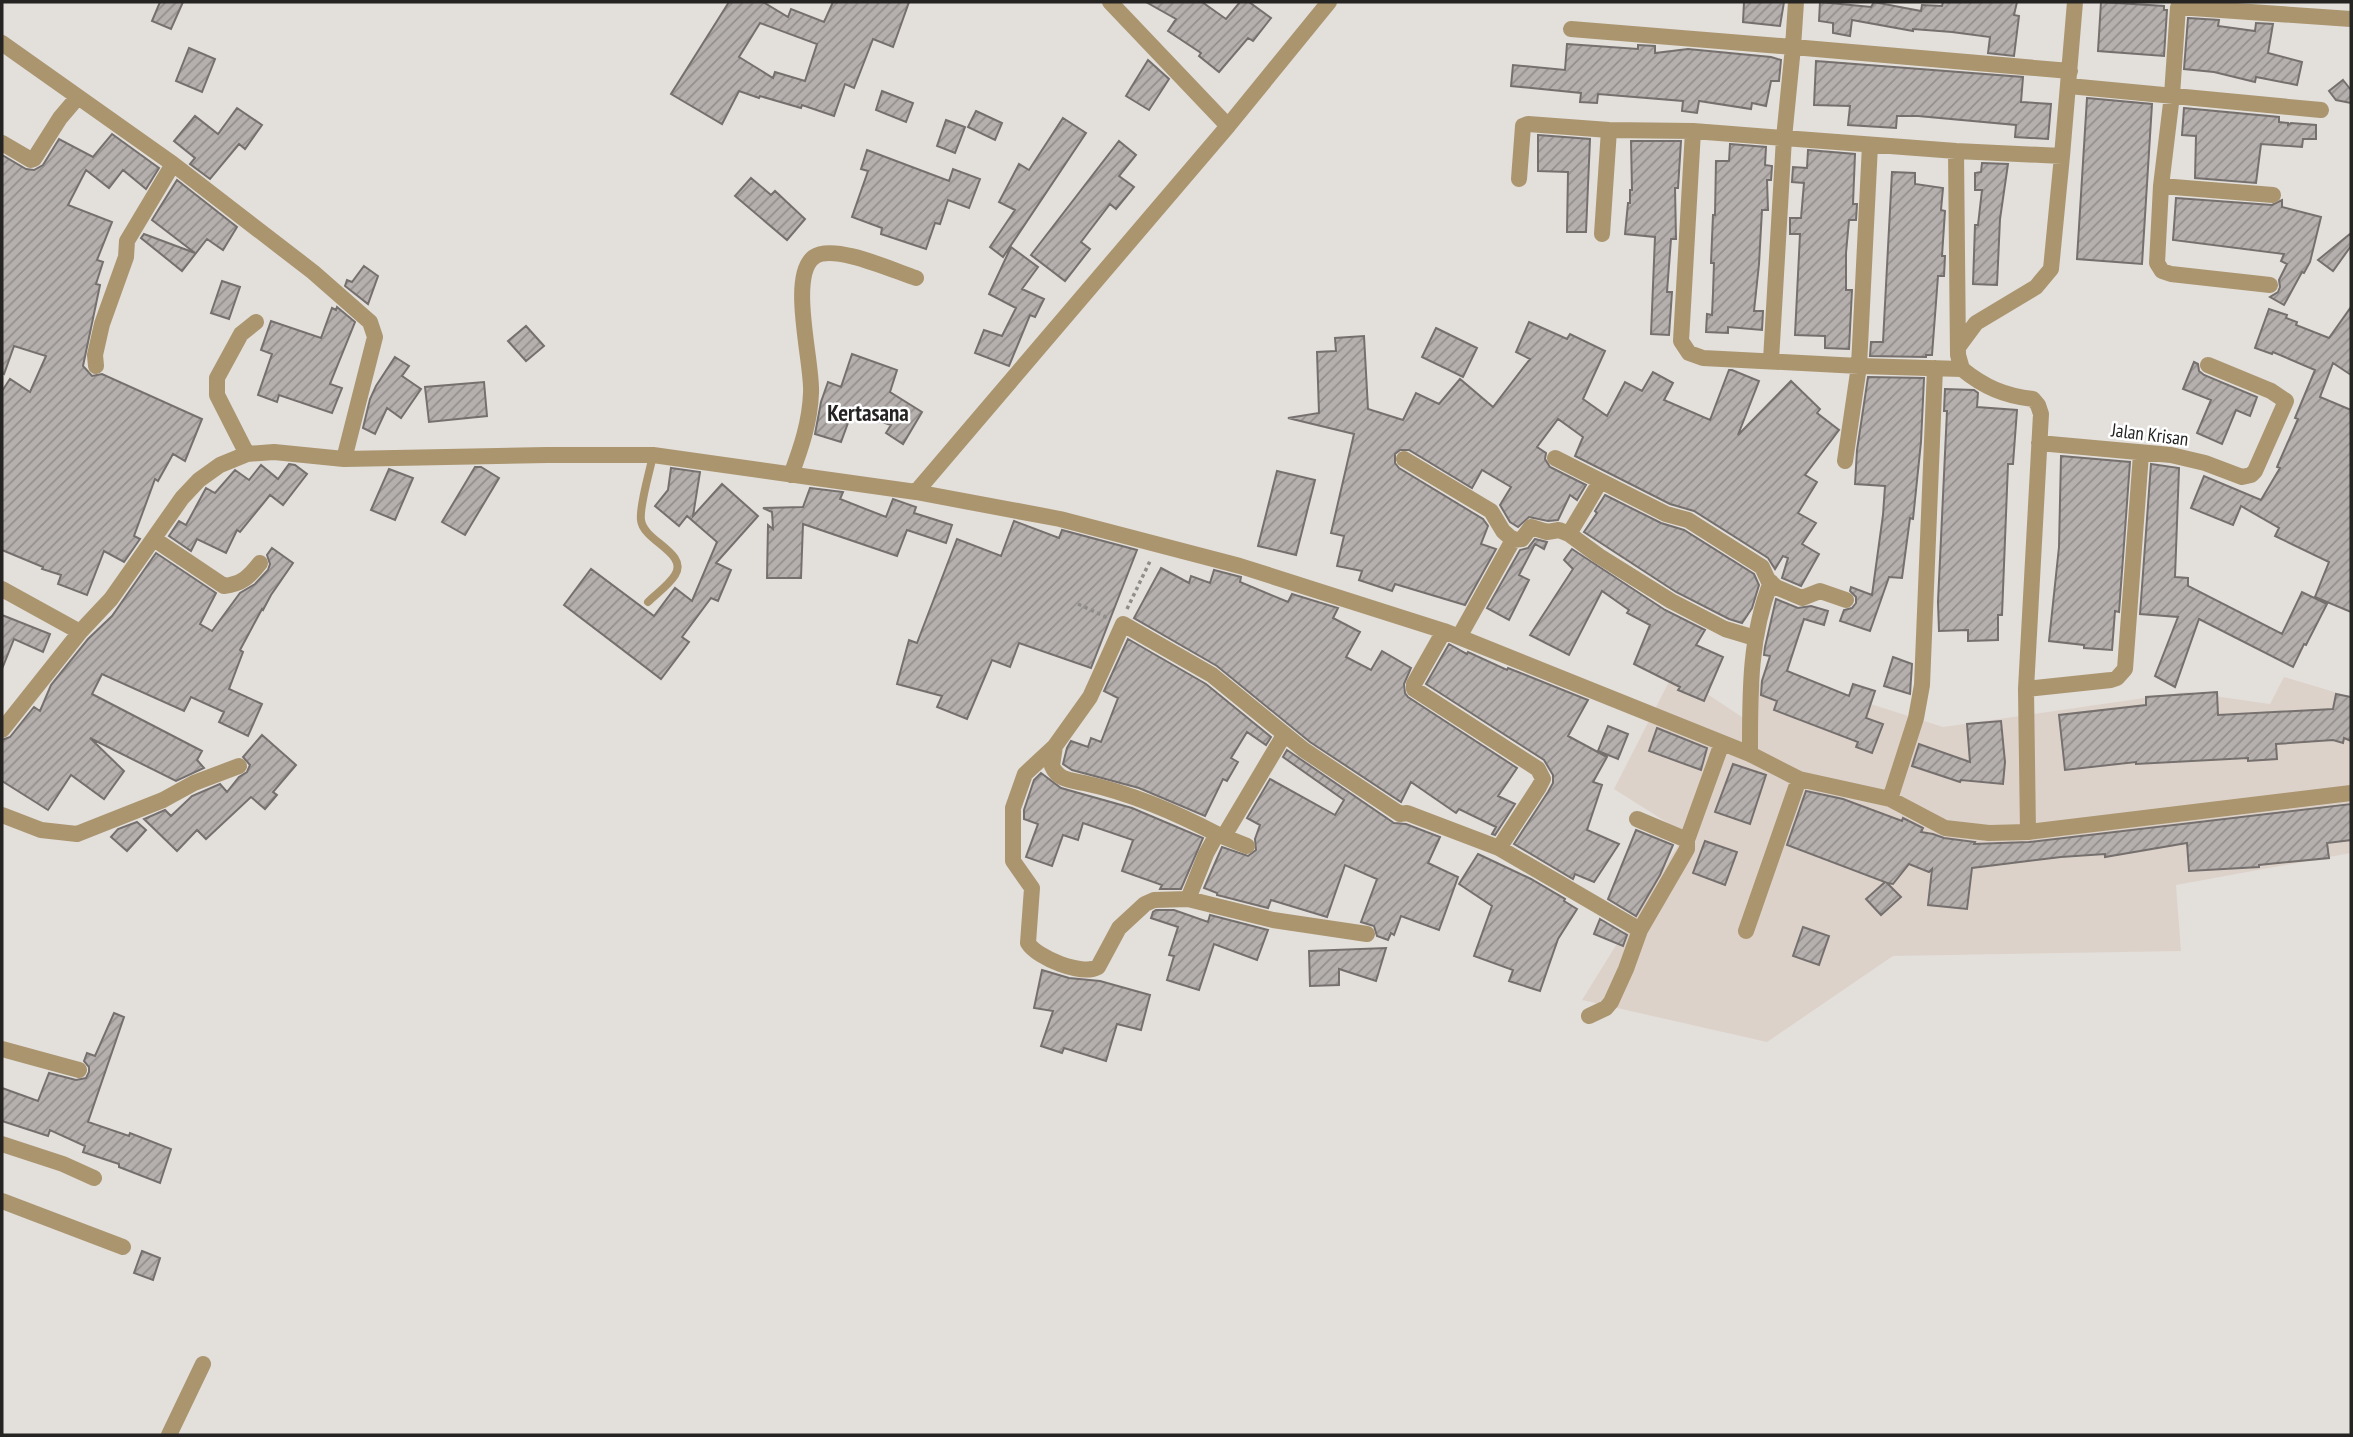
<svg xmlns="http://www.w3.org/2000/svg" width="2353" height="1437" font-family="'PT Sans Narrow',sans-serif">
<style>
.built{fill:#ddd2ca}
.building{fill:url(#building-hatch);stroke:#75706e;stroke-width:2;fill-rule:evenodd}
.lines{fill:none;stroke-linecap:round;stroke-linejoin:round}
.path{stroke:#8f8d8a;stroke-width:3.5;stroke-dasharray:3.5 3.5;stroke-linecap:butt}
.service{stroke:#aa956f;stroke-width:8}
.minor{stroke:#aa956f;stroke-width:16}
.labels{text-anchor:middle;stroke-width:5;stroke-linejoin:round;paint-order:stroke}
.street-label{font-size:19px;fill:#252423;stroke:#fff}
.quarter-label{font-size:23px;font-weight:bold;fill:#252423;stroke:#fff}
</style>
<defs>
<pattern id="building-hatch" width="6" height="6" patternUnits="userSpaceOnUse" patternTransform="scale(1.75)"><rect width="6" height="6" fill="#b5b0ae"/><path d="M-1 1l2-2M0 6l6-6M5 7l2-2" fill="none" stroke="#938f8d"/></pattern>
</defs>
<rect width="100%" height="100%" fill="#e3dfdb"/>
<path class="built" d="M1764,670l179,57 243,-35 84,12 14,-27 67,20v156l-175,32 5,66 -288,5 -126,86 -185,-42 103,-166 -71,-45 60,-117 74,49z"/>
<path class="building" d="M160,2h23l-12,27 -19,-8z
M729,2h34l25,15 3,-8 33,13 9,-20h76l-16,45 -20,-8 -19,49 -9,-4 -11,32 -32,-11 -1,3 -41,-12 -1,2 -20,-7 -17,33 -51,-30zM760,23l57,21 -12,37 -30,-9 -2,6 -34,-21z
M1146,2h56l24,17 14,-17h9l22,16 -18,23 -5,-3 -29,34 -20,-16 2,-3 -33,-22 8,-12z
M1744,2h40l-4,24 -37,-4z
M1820,2l51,5 3,-5 47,9 1,-6 20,1 1,-4h74l-3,13 5,1 -5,40 -26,-3 2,-16 -38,-5 -39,-3v2l-61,-11 -2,16 -17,-3v-10l-14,-2z
M2101,2l63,4v4h3l-3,46 -66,-5z
M2188,18l31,2 -1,6 37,5 1,-8 17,1 -5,29 34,9 -5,23 -41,-8 -1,5 -41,-10 -30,-3z
M1567,44l71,5v-4l17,1v7l33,-4 83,8 10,3 -2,21h-8l-5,25 -14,-3 -1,6 -52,-8 -2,12 -15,-2 1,-10 -85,-7 -1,9 -17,-1 1,-9 -70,-7 2,-21 52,5z
M189,48l26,11 -13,33 -26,-11z
M1148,60l21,19 -20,31 -23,-14z
M1816,61l207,16 -2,25 30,2 -3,35 -33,-2 1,-12 -98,-9h-21l-1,12 -48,-3 2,-19 -36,-1z
M2343,80l8,10v13l-15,-3 -7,-9z
M882,91l31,12 -7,19 -30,-12z
M2087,98l65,6 -10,160 -65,-5z
M237,108l25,17 -17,24 -6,-5 -29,35 -20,-15 5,-6 -21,-17 21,-25 23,18z
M2184,108l95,9v5l9,1v2l3,-2 25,2v14h-13l-1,8 -41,-3 -5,39 -61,-5 1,-42 -14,-1z
M976,111l26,12 -7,17 -27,-13z
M1063,118l23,15 -83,124 -13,-10 25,-37 -16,-8 20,-38 10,6z
M946,120l19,7 -10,26 -18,-7z
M112,134l47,34 -13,21 -23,-19 -14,18 -23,-18 -18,35 44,17 -15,38 6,2 -7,22 4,1 -17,81 9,10 10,-2 100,45 -17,42 -12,-7 -15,27 -3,-2 -21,57 6,3 -16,23 -20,-11 -17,44 -29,-11 3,-9 -19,-6 1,-2 -41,-17v-159l8,-12 20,13 16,-36 -32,-10 -10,28 -2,-1v-218l24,14 8,1 9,-5 16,-26 34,18z
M1538,135l52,4 -4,93h-19l1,-60 -30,-1z
M1119,141l17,14 -17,21 15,11 -18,22 -6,-5 -29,38 9,7 -25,32 -34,-26z
M1631,141h50l-3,47h-3l1,51h-5l-4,53h5l-3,43 -18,-1 4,-97 -30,-3 3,-31h2v-13h2z
M1730,144l36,3 -1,18 7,1 -1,14h-4l1,30h-6l-3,54 -5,47h9l-1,19 -34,-3v6l-22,-1 1,-18 5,1 1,-22 1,-30h-3l2,-48h2l1,-54h13z
M867,150l82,31 4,-12 27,10 -11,29 -21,-8 -8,24 -5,-1 -9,26 -45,-15 1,-6 -30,-11 16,-46 -7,-2z
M1808,150l47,4 -2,50h4l-1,16h-7l-3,33v37h6l-3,59 -24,-1v-12l-30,-1 5,-101h-10v-16h11l3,-35 -12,-1 1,-15 14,1z
M1982,163l26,1 -8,55 -3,66 -24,-1 2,-59h3l4,-35h-7v-17l6,-1z
M1892,172l23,1v11l28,4 -2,22 4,1 -3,45h3l-1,20h-6l-6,79h-6v2l-56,-1 1,-14h12z
M751,178l20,17 4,-4 30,28 -18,21 -52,-44z
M177,180l60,47 -14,23 -16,-11 -25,32 -41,-33 3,-4 51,19 -43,-33z
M2176,198l96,7 10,-5v7l39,10 -11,45 -6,11 -2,-1 -18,33 -14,-8 8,-5 2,-5 -1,-7 8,-16 -6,-3 3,-7 -111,-14z
M2351,233v13l-18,25 -15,-11z
M1011,247l27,20 -16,22 22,10 -9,18 -5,-2 -21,51 -34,-13 9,-23 18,6 14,-28 -27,-14z
M364,266l14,10 -10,28 -23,-18 2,-6 5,2z
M222,281l18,6 -11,32 -18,-6z
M337,307l18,15 -25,62 12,4 -10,25 -53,-18 -2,7 -19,-7 14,-41 -11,-4 10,-29 50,17 11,-30 4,2z
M2351,307v68l-18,-12 -13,34 31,13v202l-36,-15 14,-35 -54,-26 4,-8 -38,-22 -8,19 -42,-17 13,-32 57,24 19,-32 -3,-1 21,-48 -3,-1 20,-48 -42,-18 -1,2 -17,-6 14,-39 18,6 -1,3 11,4 -1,3 33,13z
M1529,322l38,17 3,-5 35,17 -22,48 24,17 18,-34 17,9 11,-19 20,11 -9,17 46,20 19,-50h3l27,11 -21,54 53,-54 29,28 -3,4 22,17 -34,45 12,7 -19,31 18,10 -14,21 17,10 -18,32 -19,-8 6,-20 -5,-2 -8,13 -7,-11 -74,-47 -24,-7 -95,-48 8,-19 -25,-18 -21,28 9,6 -1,6 5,8 36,18 -9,15 -7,-5 -12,25 -10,1 -19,-4 -11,10 -8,-5 -10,-17 11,-18 -29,-17 -10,18 -63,-38h-9l-5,4v9l4,5 84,51 5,7 -7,18 15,5 -31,56 -70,-21 -3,7 -33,-11 3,-9 -25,-5 7,-30 -13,-3 23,-99 -66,-16 31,-5 -2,-61 19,-1 -1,-13 29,-2 4,73 35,11 13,-27 23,11 21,-25 33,28 37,-48 -14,-7z
M526,326l18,20 -18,15 -18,-20z
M1436,328l41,20 -14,29 -41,-20z
M852,354l45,16 -7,22 32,20 -19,32 -17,-11 5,-8 -39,-13 -11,30 -26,-8 6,-32 7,-20 13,5z
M395,357l14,9 -7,10 19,13 -20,29 -14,-10 -12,26 -12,-6 7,-29 6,-13z
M2194,362l4,2 1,7 5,4 53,22 -7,19 -14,-6 -14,34 -25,-11 14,-33 -28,-11z
M1868,377l56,1 -3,64 -8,77 -3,-1 -8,60 -13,-1 -19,54 -30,-10 4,-11 8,-2 4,-5v-6l-6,-6 1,-4 21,8 11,-80 2,-29 -30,-2 2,-34z
M484,382l3,34 -58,6 -4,-35z
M1945,389l29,1 4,3 -1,14 40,3 -4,54h-5l-6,151h-4v25l-30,1v-11l-29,1 -1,-29 9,-191h-3z
M2061,456l69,6 -11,150 -4,-1 -3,39 -28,-2v-3l-35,-4 10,-94z
M289,464l6,1 12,9 -24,31 -13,-10 -30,37 -3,-2 -11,23 -29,-14 -6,12 -22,-15 10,-15 7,4 20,-37 9,5 20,-23 14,10 12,-15 17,14z
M2151,464l28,4 -4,109 13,1v8l94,48 20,-42 25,12 -21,41 -2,-1 -11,23 -94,-48 -24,68 -20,-11 23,-59 -38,-3z
M475,467h6l18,11 -34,57 -23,-13z
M671,468l29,4 -7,44 29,-32 36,32 -42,47 15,7 -13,31 -7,-3 -29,39 7,5 -28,37 -97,-74 27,-36 63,47 21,-28 17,13 25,-59 -30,-26 -8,10 -24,-20 13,-16z
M389,469l24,9 -18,42 -24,-10z
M1277,471l38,9 -19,75 -38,-9z
M810,488l33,4 -3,7 46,18 7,-18 23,8 -2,6 38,12 -6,18 -39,-13 -10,26 -94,-32 -2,54h-34l1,-53 5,4 -1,-17 -9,-4 40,-1z
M1605,495l56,28 23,7 70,44 5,11 -7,23 -10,15 -13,-4 -53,-27 -92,-60 13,-19 -2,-2z
M1014,521l45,17 3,-8 75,20 -46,118 -72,-25 -9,24 -18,-7 -25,59 -30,-12 5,-11 -45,-12 12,-44 8,3 40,-104 44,17z
M1535,539l12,3 -3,7 -9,-5 -16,31 10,5 -20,40 -22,-12 33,-58 8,-2z
M272,548l21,15 -22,32 -8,15 -1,-1 -22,41 3,2 -14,37 33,15 -14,32 -29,-14 5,-10 -33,-15 -7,14 -82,-37 -10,20 110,57 -5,9 7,8 -28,13 -86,-43 34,33 -20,28 -33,-24 -23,35 -46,-29v-41l8,-3 24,-30 6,4 11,-26 37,-46 24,-23 44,-63 60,40 -16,31 12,7 28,-38 15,-9 13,-14 2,-6 -3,-9z
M1572,549l93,61 40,20 -9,15 27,12 -19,44 -26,-11 2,-3 -46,-23 16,-39 -23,-12 2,-3 -27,-19 -33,64 -39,-20 43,-66 -9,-9z
M1161,568l28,15 2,-7 19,7 4,-13 27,7 -1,5 48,20 4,-8 46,14 -5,10 27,14 -14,25 25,13 11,-19 29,17 -7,16 1,9 3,4 109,71 -19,28 17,8 -20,31 -3,-1 4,-7 -37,-18 -3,4 -45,-31 -10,20 -91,-60 -93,-76 -83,-48z
M1776,599l22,9 13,-2 17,5 -4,14 -20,-6 -17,52 62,25 4,-12 22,7 -9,27 17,6 -11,29 -16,-6 2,-5 -84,-32 3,-9 -16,-6 1,-14 8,-25 -6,-1 1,-8z
M2,615l48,19 -7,18 -29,-13 -12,30z
M1128,639l78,45 65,53 -5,8 -19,-13 -16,26 7,4 -11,19 -4,-2 -18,37 -66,-28 -67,-18 -9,-6 4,-16 4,-7 17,6 3,-9 10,4 17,-44 -14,-7z
M1449,644l18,10 1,-2 39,18 1,-2 80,32 -20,36 39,21 -14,25 9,3 -15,45 32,14 -25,38 -19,-8 -2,5 -59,-35 34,-52 5,-9v-8l-9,-15 -118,-76z
M1893,657l19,7 -2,30 -26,-8z
M2217,692l1,23 115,-6 3,-15 15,3v44l-7,-3 -1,5 -10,-3 -57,4 1,15 -29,2v-3l-112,6v-2l-71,8 -6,-55 87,-10v-8z
M2001,721l4,41 -2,22 -42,-4 -1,2 -48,-16 7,-22 51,18 -3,-38z
M1608,726l20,8 -10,25 -20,-8z
M1657,728l50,20 -6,22 -52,-19z
M262,735l34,30 -23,27 4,3 -12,14 -14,-12 -45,42 -9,-9 -20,21 -33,-32 21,-9 6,6 21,-20 28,-12 7,8 12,-15 8,-5 3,-7 -7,-8z
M1287,750l107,73 12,1 34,13 -12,26 30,14 -19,53 -38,-14 -7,19 -3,-2 -3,7 -11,-4 -3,-10 -13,-4 16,-43 -32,-14 -18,52 -56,-17 -3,8 -51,-13v-2l-13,-5 18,-41 26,9 8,-6 -1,-11 5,-14 -13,-7 23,-39 65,36 9,-15 -61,-43z
M1733,764l33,11 -16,49 -35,-12z
M1041,773l20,15 71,20 71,30 -22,51h-21l2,-4 -40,-14 11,-31 -50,-17 -5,17 -15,-5 -11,31 -26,-9 12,-33 -14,-5v-9l10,-30z
M1806,791l37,8 59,22 1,-3 20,10 -2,4 12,2 11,4 31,4 -1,2 55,-2 322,-38v36l-24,3 2,15 -70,7v2l-70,4 -2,-28 -82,14v-3l-44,3 -89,11 -5,41 -39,-4 4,-36 -3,3 -20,-8 -16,20 -6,-1 14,14 -20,18 -15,-16 19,-17 -98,-37z
M137,822l9,8 -19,21 -16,-14 7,-8z
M1636,830l37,15 -13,30 -24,41 -28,-17z
M1705,841l32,11 -12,33 -32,-12z
M1478,854l53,25 34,20 -1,2 13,8 -19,30 -18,52 -31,-10 4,-11 -39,-14 18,-50 -33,-22z
M1156,910h18l34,12 2,-7 58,15 -11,30 -43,-16 -15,46 -32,-10 7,-24 -5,-1 9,-28 -27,-9 2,-6z
M1600,919l27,16 -4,11 -29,-12z
M1803,927l26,9 -10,29 -26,-9z
M1386,948l-10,33 -37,-12v16l-29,1 -1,-35z
M1042,970l27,8 31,3 50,14 -9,35 -24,-6 -11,37 -42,-13 -2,5 -21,-7 12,-35 -19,-3z
M114,1013l10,4 -36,105 41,14 1,-3 41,16 -11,34 -41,-16v-3l-36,-12 2,-6 -35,-16 -2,6 -46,-15v-33l36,13 11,-28 27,7 10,-2 3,-6v-5l-5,-6 3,-8 8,3z
M142,1251l18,7 -7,22 -19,-7z"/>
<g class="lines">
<path class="path" d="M1078,604l30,14
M1127,609l24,-50"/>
<path class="service" d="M648,602c8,-8 21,-17 27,-27 14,-22 -32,-34 -34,-55 -2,-14 9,-49 12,-65"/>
<path class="minor" d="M1110,2l118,124
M1571,29l222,18 3,-45
M2,43l171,121 140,108 57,50 5,15 -31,122
M2069,86l252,24
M1693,131l-12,210 8,12 14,5 156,8 11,-221
M2,143l29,17 3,-1 26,-41 17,-20
M1519,179l4,-53 5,-2 81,6 84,1 91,7 9,-91 277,24
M2161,186l112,9
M1602,234l7,-104
M2270,285l-99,-11 -9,-3 -5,-8 4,-77 11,-91 6,-88 173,12
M1959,346l17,-23 60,-36 15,-18 11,-113
M1771,360l13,-222 172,13 106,5 13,-154
M96,366l-1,-11 7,-31 24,-67 1,-16 46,-77
M1962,369c22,18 43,27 71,30l5,6 3,9 -15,275 2,143
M2039,443l132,12 34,8 37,14 9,-2 4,-4 31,-70 -15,-10 -63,-26
M247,454l-30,-59v-17l24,-44 15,-12
M1555,458l111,56 22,6 74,47 6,13 8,7 26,11 18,-7 26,9
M1404,459l87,52 12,20 10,9 9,-1 9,-12 16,5 12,-2 10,4 30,22 72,45 54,28 30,9
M1845,461l14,-95 103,3 -4,-14 -2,-204
M791,475c10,-27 19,-53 20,-82 2,-29 -23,-117 3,-136 20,-14 80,14 102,21
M916,492l312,-366 101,-124
M1569,534l31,-52
M154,539l70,47c18,-2 25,-9 36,-23
M2,589l78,43
M1444,631l-30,53v5l124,80 5,10 -4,8 -40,61
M1459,637l54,-97
M2026,689l85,-9 6,-2 8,-9 16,-215
M2,730l78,-98 31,-33 71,-101 17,-18 21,-15 27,-11 27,-2 70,7 203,-4h106l263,37 144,27 180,47 204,65 306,123 49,25 91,20 55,29 44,5 39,-1 323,-39
M1055,746l-30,28 -12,34v53l19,27 -4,55c9,15 54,33 70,24l21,-39 26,-24 9,-4 34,-1 85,21 94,14
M1750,754c0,-58 -1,-117 21,-172
M1890,799l26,-81 6,-33 13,-317
M2,815l39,15 36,4 86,-34 31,-17 45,-17
M1637,819l50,21
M1217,834l30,12
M1224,836l60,-101
M1188,899l18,-45 11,-20c-43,-22 -86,-41 -133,-51 -14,-3 -26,-3 -32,-17l3,-20 35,-49 33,-73 89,51 92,75 96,64 7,-1 92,35 141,82
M1746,931l53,-152
M1589,1016l17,-8 5,-6 15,-33 14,-39 47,-81v-9l35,-97
M2,1049l77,21
M2,1144l61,20 31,14
M2,1201l121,46
M169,1435l34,-71"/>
</g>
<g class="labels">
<g class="street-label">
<text transform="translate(2150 434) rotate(7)" y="7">Jalan Krisan</text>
</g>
<g class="quarter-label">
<text x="868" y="421">Kertasana</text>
</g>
</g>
<rect width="2353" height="1437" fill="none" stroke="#252423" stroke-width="7"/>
</svg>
